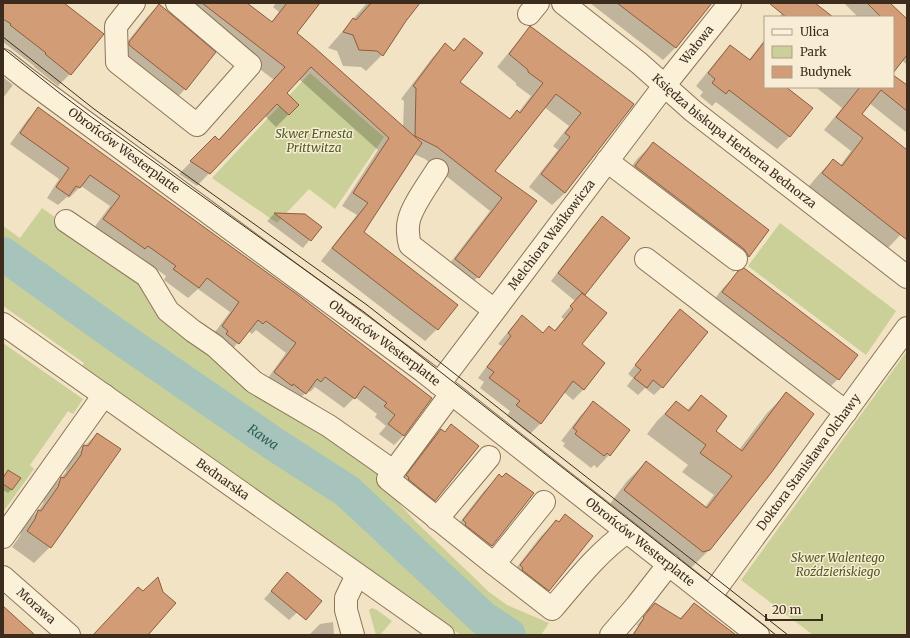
<svg xmlns="http://www.w3.org/2000/svg" width="910" height="638" font-family="Merriweather,serif">
<style>
.green{fill:#cad097}
.shadow{fill:#0003}
.lines{fill:none;stroke-linecap:round;stroke-linejoin:round}
.river{stroke:#a6c4bb;stroke-width:34}
.building{fill:#d29c77;stroke:#8e5c3d}
.minor-casing{stroke:#8d7459;stroke-width:24}
.minor{stroke:#fbf0d8;stroke-width:22}
.tram{stroke:#3c2c1e;stroke-width:1}
.labels{text-anchor:middle;stroke-width:3;stroke-linejoin:round;paint-order:stroke}
.street-label{font-size:12px;fill:#3c2c1e;stroke:#f8edd4}
.park-label{font-size:12px;font-style:italic;fill:#4d5a23;stroke:#f8edd4}
.water-label{font-size:13px;font-style:italic;fill:#2c5d59;stroke:#f8edd4}
</style>
<rect width="100%" height="100%" fill="#f1e3c4"/>
<path class="green" d="M310,73l74,64 -49,72 -26,-20 -32,34 -65,-45z
M42,208l95,68 62,49 17,6 46,48 37,26 6,-8 81,56 -12,17 23,31 19,21 73,70 18,13 42,18 -8,12h-16l-32,-19 -127,-122 -225,-153 -138,-99v-16l17,12z
M780,223l116,88 -30,44 -118,-89z
M3,270l228,161 111,71 22,19 64,64 57,50h-24l-6,-4 -373,-264 2,-4 -81,-57z
M3,343l80,56 -10,15 -5,-3 -38,54 4,4 -31,43z
M907,351v284h-94l-72,-55z
M372,608l5,2 15,11 -12,14h-4l-7,-25z"/>
<path class="shadow" d="M3,3h60l7,71 -12,12 -24,-19v-1l-31,-24z
M174,3h71l26,20 8,-11 -6,-5 3,-4h43l-24,31 108,94 1,-27 -3,-2 32,-42 12,-12 8,6 11,-11 -5,42 50,38 8,-8 1,1 13,-17 -15,-11v-2l-19,-16 22,-27 12,-13 102,78 -68,88 -13,12 -23,-18 29,-37 -5,-4 16,-20 -25,-19 -50,64 41,31 -57,75 -13,12 -22,-17 47,-61 -65,-52 -11,-5 -52,78 75,97 -12,12 -104,-80 36,-46 -15,-9 36,-56 -79,-71 -14,14 13,12 -22,22 -12,-12 -67,71 -18,-12 36,-37 3,3 56,-60z
M367,3h51l-36,52 -16,16 -5,-4 -18,-1 -6,-15 -9,-3z
M590,3h120l-35,45 -12,12z
M792,3h21l18,14h-52z
M844,3h45l18,18v44l-14,-14v-34h-35z
M159,5l55,47 -29,37 -12,13 -56,-47 30,-38z
M765,39v48h19l6,49 -13,13 -61,-47 -4,4 -12,-10 3,-4 -7,-6 22,-27 12,-13 19,14z
M893,76l14,11v46l-38,-30 -9,11 47,37v77l-19,20 -79,-62 11,-13 13,-13 7,6 11,-15 -27,-21 18,-22 -24,-19 1,-2h74z
M3,77l10,8 -10,13z
M39,109l392,289 -27,37 -10,10 -15,-11 7,-8 -11,-9 2,-3 -22,-17 -11,11 -29,-21 -5,5 -2,-2 -13,14 -30,-22 21,-29 -30,-23 -4,4 -4,-3 -20,23 -16,-18 18,-24 -32,-23 -10,9 -24,-18 2,-4 -28,-20 -4,3 -41,-30 17,-23 -29,-20 -12,12 -2,-1 -9,8 -11,-7 12,-19 -49,-35 18,-25z
M653,144l115,87 -19,25 -16,16 -5,-7 -108,-82 17,-24z
M274,214l30,1 16,12 -17,21 -36,-27z
M602,217l27,21 -45,57 -3,49 23,19 -21,27 -10,10 -9,-8 -24,32 -10,10 -23,-18 3,-5 -30,-23 4,-6 -6,-4 24,-32 -4,-2 14,-17 10,-11 21,18 11,-3 10,-12 -3,-2 14,-16 -24,-20 43,-56z
M739,272l117,83 -18,24 -16,16 -115,-86 16,-21z
M680,310l-18,77 -8,8 -9,-7 -7,7 -11,-9 6,-8 -5,-4 44,-56z
M786,394l-76,155 -20,20 -84,-60 21,-28 19,-19 59,45 9,-12 -32,-23 6,-7 -41,-31 10,-13 19,-19 11,8 14,-14 13,35 25,19 28,-37z
M593,403l16,52 -12,13 -3,-3 -3,3 -28,-22 2,-3 -4,-2 20,-26z
M441,430l-7,70 -15,15 -27,-24 34,-46z
M97,434l-47,113 -16,16 -22,-16 8,-11 2,-9 15,-15 6,-8 2,-10 15,-15 6,-7 2,-10z
M8,471l4,18 -4,4 -5,-3v-13z
M499,476l33,18 -41,52 -15,15 -27,-25 35,-45z
M565,516l-17,74 -15,15 -27,-24 35,-45 15,-15 2,2z
M287,573l20,30 -18,17 -25,-21z
M655,604l1,31h-24l6,-9 -1,-1z
M694,604l41,31h-68l15,-19z
M333,622l1,13h-25l11,-11z"/>
<g class="lines">
<path class="river" id="s1" d="M3,254l113,81 158,109 73,47 136,127 26,17"/>
</g>
<path class="building" d="M3,3h61l40,31 -33,41 -26,-21 1,-1 -36,-28 1,-1 -8,-5z
M202,3h45l25,19 15,-19h33l-23,30 18,15 107,95 -58,89 94,73 -20,25 -106,-82 36,-45 -15,-10 36,-55 -78,-71 -24,26 12,12 -10,10 -12,-11 -67,70 -20,-13 25,-25 4,4 66,-73z
M371,3h49l-14,18 -23,35 -6,-5 -18,-1 -6,-15 -10,-3 10,-14 3,2z
M617,3h95l-36,45z
M769,3h46l18,14h-47z
M867,3h23l17,16v36l-14,18v-56h-12z
M159,4l57,48 -30,38 -57,-45v-3z
M530,26l104,78 -69,89 -24,-19 29,-37 -5,-4 16,-20 -25,-19 -61,77 42,30 -58,77 -24,-19 47,-61 -65,-51 -22,-11 1,-48 -3,-2 32,-43 9,8 10,-13 19,15 -23,29 50,37 7,-9 3,3 23,-30 -15,-11v-2l-19,-16z
M765,41v46h21l27,21 -23,29 -61,-47 -3,4 -14,-11 3,-4 -7,-6 22,-28 20,15z
M893,75l14,10v26l-26,-21 -19,24 45,36v90l-85,-67 11,-14 9,7 21,-28 -27,-21 24,-30h33z
M38,107l260,188 134,103 -28,38 -16,-12 7,-9 -11,-9 3,-3 -23,-17 -9,13 -30,-22 -4,5 -4,-3 -11,15 -13,-10 -1,2 -18,-14 22,-29 -30,-22 -3,3 -5,-4 -19,24 -13,-10 2,-3 -6,-5 17,-24 -32,-24 -8,10 -26,-19 3,-3 -28,-20 -3,3 -42,-30 17,-23 -30,-21 -10,13 -4,-2 -7,10 -13,-9 13,-19 -49,-35z
M653,142l116,88 -20,27 -5,-8 -109,-83z
M274,213l31,1 17,13 -11,14z
M602,216l28,22 -45,57 -27,-22z
M744,268l114,87 -19,25 -117,-88 16,-21z
M582,293l25,20 -25,31 23,19 -21,27 -11,-9 -32,43 -25,-19 4,-4 -31,-23 5,-6 -7,-5 24,-31 -3,-3 14,-18 21,18 6,-7 6,5 18,-22 -3,-3z
M680,309l28,23 -45,56 -10,-8 -6,8 -13,-10 7,-8 -6,-5z
M786,392l28,22 -43,59 -61,77 -7,2 -79,-62 22,-29 61,47 25,-32 -32,-23 6,-8 -41,-31 11,-13 13,10 12,-16 26,21 -11,15 26,20z
M593,401l37,29 -20,26 -3,-3 -3,3 -29,-22 2,-3 -4,-3z
M451,424l28,22 -44,55 -27,-22 1,-1 -3,-3 35,-46 4,3z
M97,433l24,16 -70,99 -24,-17 8,-12 3,-9 3,1 17,-24 3,-10 3,1 17,-23 2,-9 1,-1 4,1z
M8,470l13,8 -9,12 -9,-6v-6z
M506,473l28,20 -42,53 -27,-21 1,-2 -3,-3 36,-46 3,3z
M565,514l28,22 -44,55 -27,-21 1,-2 -3,-3 36,-45 3,2z
M287,572l35,29 -16,19 -35,-29z
M158,577l5,15 13,11 -28,32h-55l45,-48 5,4z
M655,603l26,16 13,-16 42,32h-103l11,-17 -1,-1z
M3,606l32,29h-32z"/>
<g class="lines">
<defs>
<g id="minor">
<path d="M134,3l-18,23 1,36 80,63 53,-60 -73,-62"/>
<path id="s2" d="M563,3l76,60 54,48 214,166"/>
<path d="M529,14l9,-11"/>
<path id="s3" d="M3,60l24,19 396,292 335,264"/>
<path d="M607,161l129,98"/>
<path d="M437,170c-8,13 -25,36 -28,50 -2,7 -1,18 1,25l84,65"/>
<path d="M66,221l81,55 21,35 25,20 22,15 39,36 75,44 64,45"/>
<path d="M646,259l200,153"/>
<path id="s4" d="M3,324l440,311"/>
<path id="s5" d="M439,384l225,-298 66,-83"/>
<path d="M451,394l-63,85 106,85 58,45c24,-28 45,-56 75,-77"/>
<path d="M437,519l52,-62"/>
<path d="M3,537l101,-142"/>
<path d="M494,564l50,-62"/>
<path id="s6" d="M3,577l66,58"/>
<path id="s7" d="M710,597l197,-269"/>
<path d="M353,635l-7,-25v-12l11,-23"/>
<path d="M611,635l26,-30 32,-41"/>
</g>
</defs>
<use href="#minor" class="minor-casing"/>
<use href="#minor" class="minor"/>
<path class="tram" d="M3,37l91,72 273,196 421,330
M3,48l54,43 33,25 274,196 412,323"/>
</g>
<g class="labels">
<g class="street-label">
<text dy="4" stroke="none"><textPath href="#s5" startOffset="426">Wałowa</textPath></text>
<text dy="4" stroke="none"><textPath href="#s2" startOffset="220">Księdza biskupa Herberta Bednorza</textPath></text>
<text dy="4" stroke="none"><textPath href="#s3" startOffset="151">Obrońców Westerplatte</textPath></text>
<text dy="4" stroke="none"><textPath href="#s5" startOffset="187">Melchiora Wańkowicza</textPath></text>
<text dy="4" stroke="none"><textPath href="#s3" startOffset="475">Obrońców Westerplatte</textPath></text>
<text dy="4" stroke="none"><textPath href="#s7" startOffset="167">Doktora Stanisława Olchawy</textPath></text>
<text dy="4" stroke="none"><textPath href="#s4" startOffset="269">Bednarska</textPath></text>
<text dy="4" stroke="none"><textPath href="#s3" startOffset="799">Obrońców Westerplatte</textPath></text>
<text dy="4" stroke="none"><textPath href="#s6" startOffset="44">Morawa</textPath></text>
</g>
<g class="park-label">
<text x="314" y="138">Skwer Ernesta<tspan x="314" dy="14">Prittwitza</tspan></text>
<text x="838" y="562">Skwer Walentego<tspan x="838" dy="14">Roździeńskiego</tspan></text>
</g>
<g class="water-label">
<text dy="5" stroke="none"><textPath href="#s1" startOffset="318">Rawa</textPath></text>
</g>
</g>
<rect width="910" height="638" fill="none" stroke="#3c2c1e" stroke-width="8"/>
<rect x="764" y="16" width="130" height="72" fill="#f8edd4" stroke="#ada08b"/>
<rect x="772" y="29" width="20" height="6" fill="#fbf0d8" stroke="#ada08b"/>
<text x="800" y="36" font-size="12" fill="#3c2c1e">Ulica</text>
<rect x="772" y="46" width="20" height="12" fill="#cad097" stroke="#ada08b"/>
<text x="800" y="56" font-size="12" fill="#3c2c1e">Park</text>
<rect x="772" y="66" width="20" height="12" fill="#d29c77" stroke="#ada08b"/>
<text x="800" y="76" font-size="12" fill="#3c2c1e">Budynek</text>
<path d="M766 614v6h56v-6" fill="none" stroke="#3c2c1e" stroke-width="2"/>
<text x="772" y="614" font-size="12" fill="#3c2c1e" stroke="#f8edd4" stroke-width="3" paint-order="stroke">20 m</text>
</svg>
